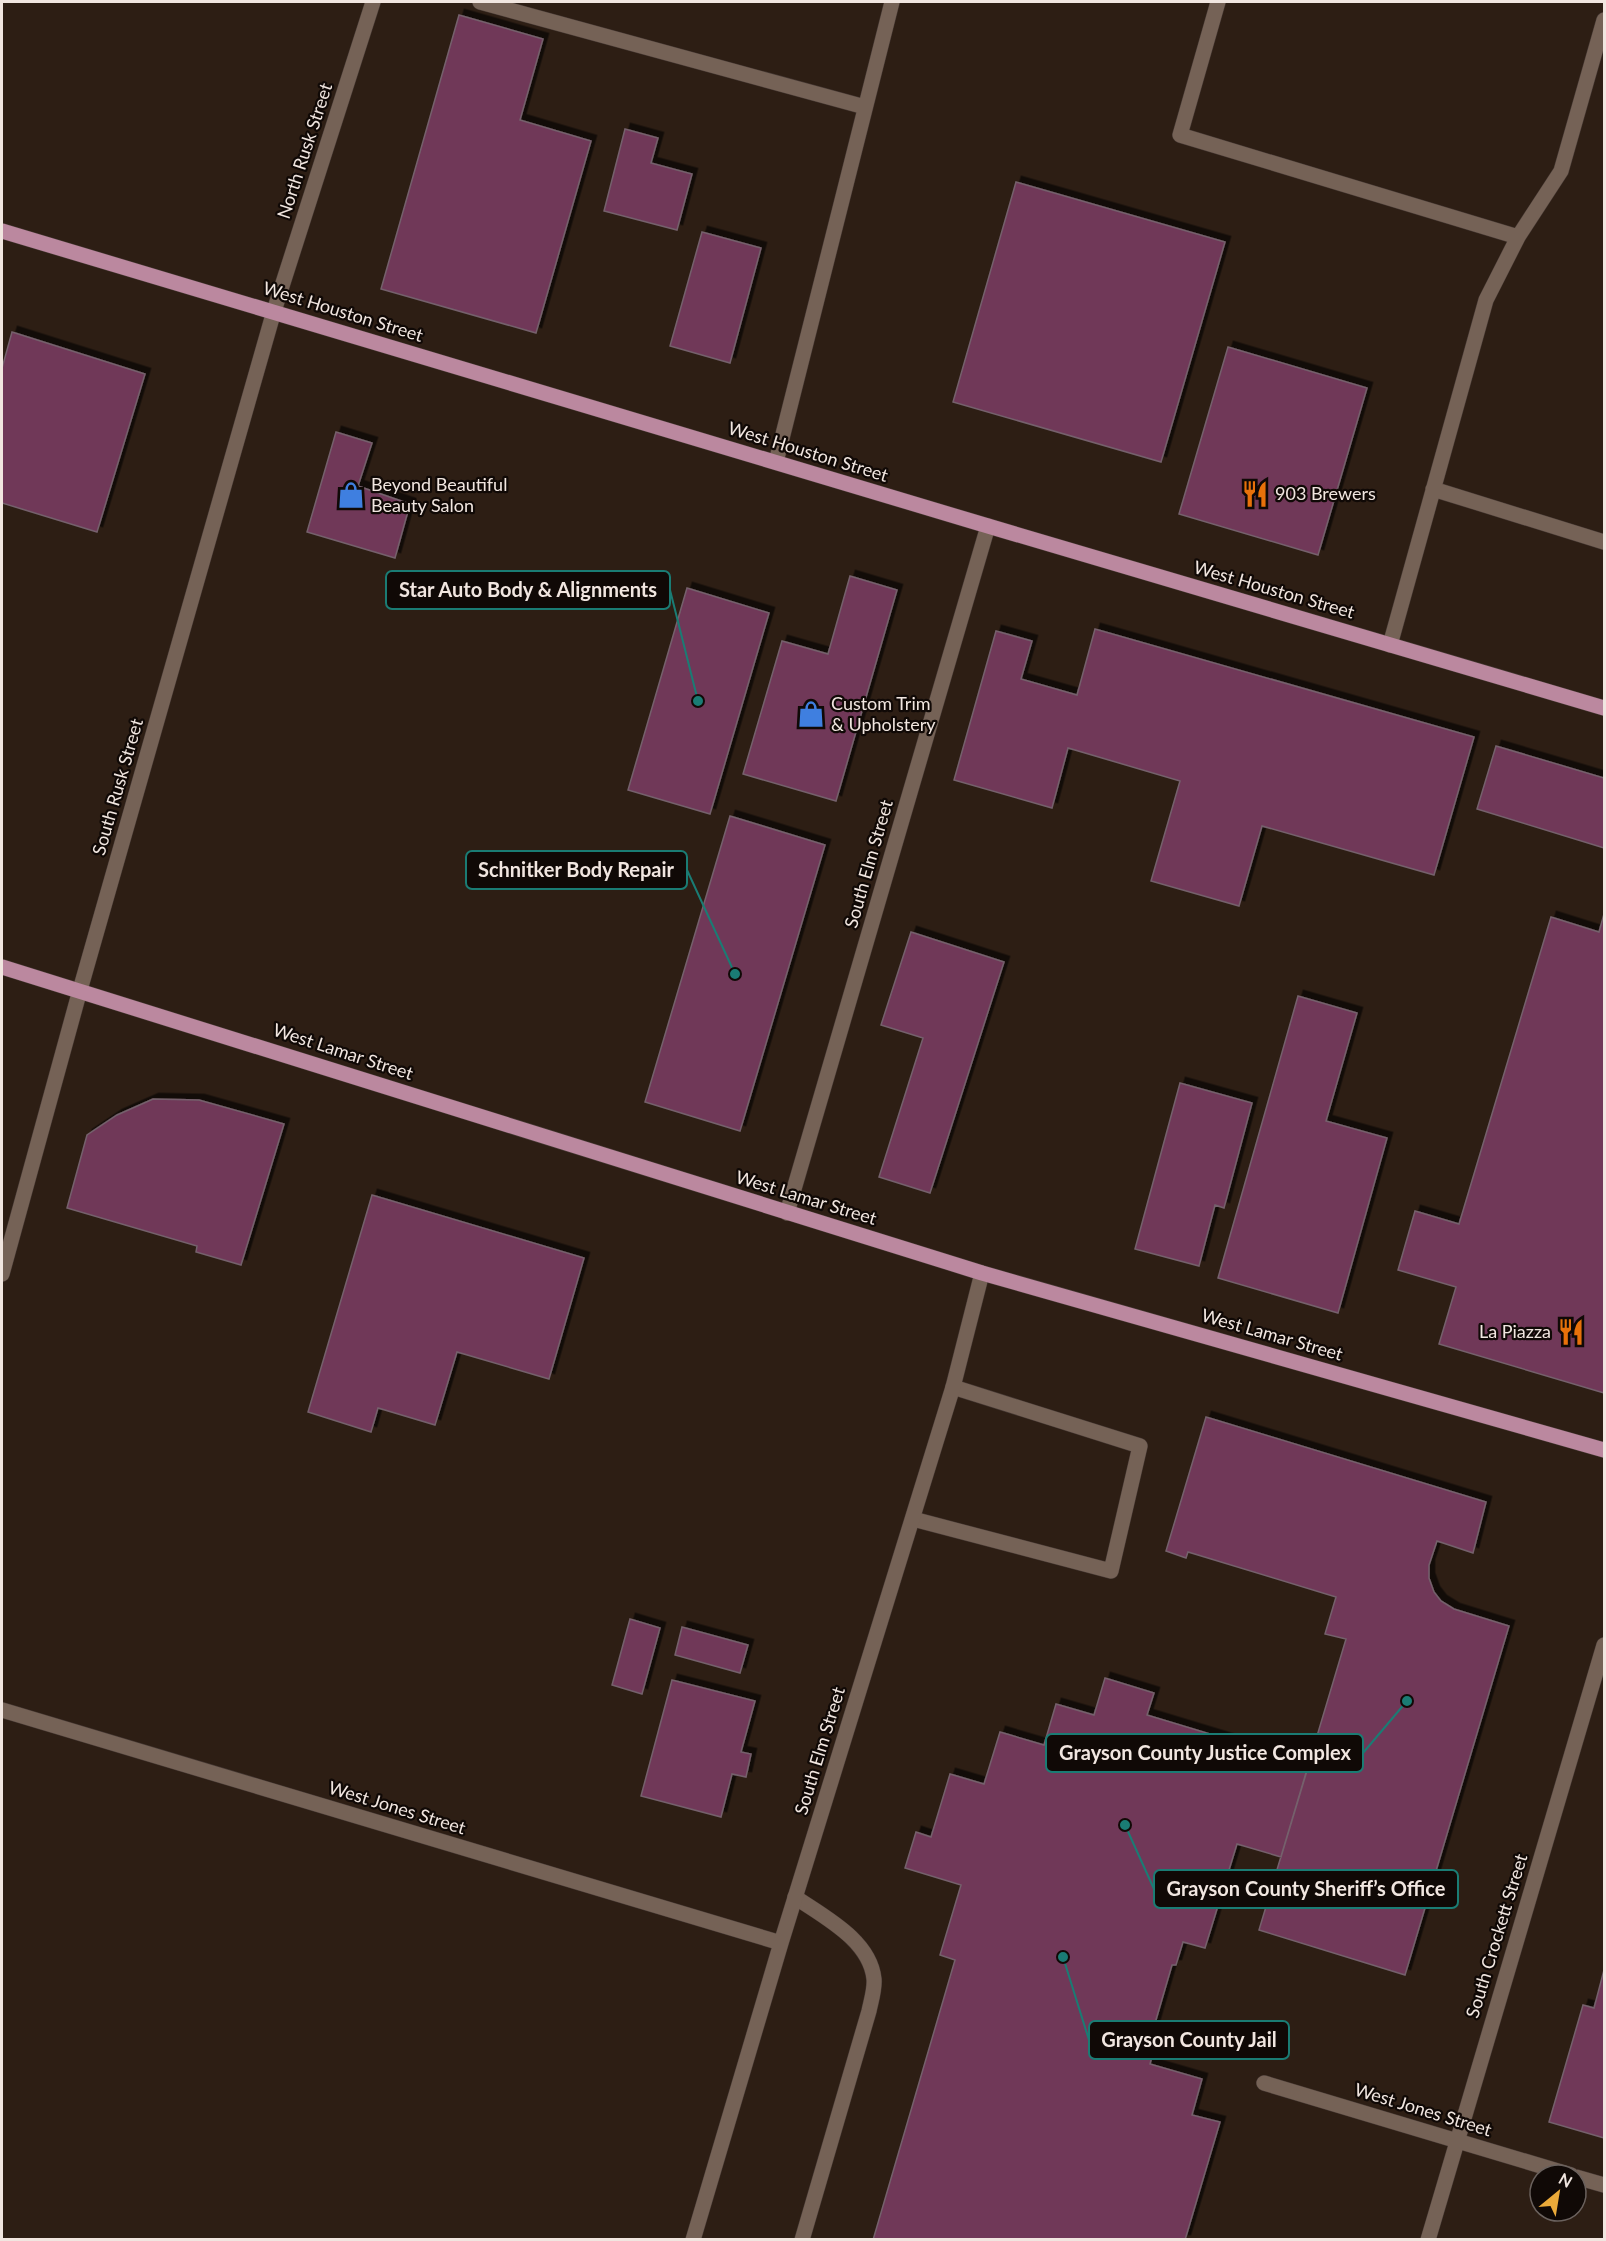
<svg xmlns="http://www.w3.org/2000/svg" width="1606" height="2241" font-family="Lato,sans-serif">
<style>
.building{fill:#6f3959;stroke:#75616c;stroke-width:1.5;filter:url(#shadow)}
.lines{fill:none;stroke-linecap:round;stroke-linejoin:round}
.lane-casing{stroke:#453833;stroke-width:16}
.street-casing{stroke:#453833;stroke-width:16}
.primary-casing{stroke:#453833;stroke-width:16}
.lane{stroke:#756256;stroke-width:15}
.street{stroke:#756256;stroke-width:15}
.primary{stroke:#bb889f;stroke-width:15}
.labels{text-anchor:middle;stroke-width:4.5;stroke-linejoin:round;paint-order:stroke}
.street-label{font-size:18px;fill:#f1e6e0;stroke:#100906}
.poi-label{font-size:18px;fill:#f1e6e0;stroke:#100906;text-anchor:start}
.leader{fill:none;stroke:#1a7c74;stroke-width:2}
.callout-dot{fill:#1a7c74;stroke:#100906;stroke-width:2}
.callout{fill:#100906;stroke:#1a7c74;stroke-width:2}
.callout-label{font-size:20px;text-anchor:middle;font-weight:bold;fill:#f1e6e0}
</style>
<defs>
<filter id="shadow"><feDropShadow dx="5.5" dy="-5.5" stdDeviation="0" flood-color="#0009"/></filter>
</defs>
<rect width="100%" height="100%" fill="#2d1e14"/>
<path class="building" d="M459,15l84,24 -23,81 71,21 -55,192 -155,-44z
M625,129l33,9 -7,25 41,11 -15,56 -73,-19z
M1016,182l209,60 -64,220 -208,-60z
M702,232l59,16 -31,115 -60,-17z
M12,332l133,42 -48,158 -95,-29v-135z
M1228,347l139,41 -49,167 -139,-41z
M336,432l36,11 -14,43 52,18 -15,54 -88,-26z
M850,576l47,14 -61,211 -93,-27 39,-133 46,13z
M687,588l82,25 -59,201 -82,-24z
M1095,629l379,108 -40,138 -172,-49 -23,80 -88,-25 29,-100 -112,-33 -16,60 -98,-28 42,-149 36,10 -11,38 56,16z
M1496,746l108,32v70l-127,-39z
M730,816l95,29 -85,286 -95,-29z
M1604,914v479l-165,-49 17,-57 -58,-17 17,-59 44,13 92,-307 48,15z
M911,932l93,30 -74,231 -51,-16 44,-139 -42,-13z
M1298,996l59,17 -31,108 61,17 -49,175 -120,-35z
M1180,1083l72,20 -28,105 -9,-3 -16,61 -64,-17z
M153,1099l46,1 85,24 -43,141 -45,-13 1,-6 -130,-38 20,-73 30,-20z
M372,1195l212,63 -35,121 -92,-27 -22,73 -57,-17 -7,24 -63,-20z
M1206,1417l280,85 -13,51 -36,-12 -8,24v13l5,14 7,9 13,8 55,17 -104,349 -146,-45 87,-291 -21,-5 11,-37 -148,-45 -2,6 -20,-7z
M630,1619l30,9 -18,66 -30,-9z
M682,1627l66,18 -8,28 -65,-18z
M1105,1678l49,15 -7,22 162,49 -28,93 -44,-13 -32,104 -22,-6 -7,23h-4l-21,72 6,1 -7,26 52,15 -10,36 28,7 -35,118h-312l82,-280 -15,-5 21,-70 -56,-17 11,-36 15,5 19,-63 34,10 16,-52 44,13 12,-41 38,11z
M672,1680l83,21 -14,51 10,2 -5,23 -14,-3 -11,43 -80,-21z
M1604,1970v168l-55,-16 34,-117 11,3z"/>
<g class="lines">
<defs>
<path id="lane" d="M480,2l385,105
M1218,2l-38,133 338,102 43,-66 43,-151
M776,462l116,-460
M1433,489l171,53
M1390,645l96,-345 32,-63
M913,1519l198,52 29,-125 -187,-59
M795,1897c29,20 75,43 79,82 1,10 -3,22 -5,32l-67,229"/>
<path id="street" d="M787,1213l201,-687
M2,1274l78,-284 194,-679 99,-309
M2,1710l779,233
M1264,2083l307,92
M1576,2177l28,8
M693,2240l88,-297 172,-556 29,-114
M1428,2240l176,-595"/>
<path id="primary" d="M2,231l986,295 616,182
M2,967l980,306 622,177"/>
</defs>
<use href="#lane" class="lane-casing"/>
<use href="#street" class="street-casing"/>
<use href="#primary" class="primary-casing"/>
<use href="#lane" class="lane"/>
<use href="#street" class="street"/>
<use href="#primary" class="primary"/>
</g>
<defs>
<symbol id="restaurant-bare" viewBox="-9 -9 18 18"><path d="M-5-6h1v4h1v-4h1v4h1v-4h1v5L-1.5 .5V6h-2V.5L-5-1ZM5-6V6H3V1.5H1.5Q1.5-4 5-6Z" fill="#e8710a" stroke="#100906" stroke-width="2.5" paint-order="stroke"/></symbol>
<symbol id="shop-bare" viewBox="-9 -9 18 18"><path d="M-5-2.5h2.3a2.7 3.5 0 0 1 5.4 0H5L5.5 6h-11ZM-1.5-2.5h3a1.5 2.3 0 0 0-3 0Z" fill="#3f7fe0" stroke="#100906" stroke-width="2.5" paint-order="stroke"/></symbol>
</defs>
<g fill-rule="evenodd">
<use href="#restaurant-bare" x="1236" y="475" width="38" height="38"/>
<use href="#shop-bare" x="332" y="476" width="38" height="38"/>
<use href="#shop-bare" x="792" y="695" width="38" height="38"/>
<use href="#restaurant-bare" x="1552" y="1313" width="38" height="38"/>
</g>
<g class="labels">
<g class="street-label">
<text transform="translate(305 151) rotate(-72)" y="6">North Rusk Street</text>
<text transform="translate(343 312) rotate(17)" y="6">West Houston Street</text>
<text transform="translate(808 452) rotate(17)" y="6">West Houston Street</text>
<text transform="translate(1274 590) rotate(16)" y="6">West Houston Street</text>
<text transform="translate(118 787) rotate(-74)" y="6">South Rusk Street</text>
<text transform="translate(869 864) rotate(-74)" y="6">South Elm Street</text>
<text transform="translate(343 1052) rotate(18)" y="6">West Lamar Street</text>
<text transform="translate(806 1198) rotate(17)" y="6">West Lamar Street</text>
<text transform="translate(1272 1335) rotate(16)" y="6">West Lamar Street</text>
<text transform="translate(820 1751) rotate(-73)" y="6">South Elm Street</text>
<text transform="translate(397 1808) rotate(17)" y="6">West Jones Street</text>
<text transform="translate(1497 1936) rotate(-73)" y="6">South Crockett Street</text>
<text transform="translate(1423 2110) rotate(17)" y="6">West Jones Street</text>
</g>
<g class="poi-label">
<text x="371" y="491">Beyond Beautiful<tspan x="371" dy="21">Beauty Salon</tspan></text>
<text x="1275" y="500">903 Brewers</text>
<text x="831" y="710">Custom Trim<tspan x="831" dy="21">&amp; Upholstery</tspan></text>
<text x="1551" y="1338" text-anchor="end">La Piazza</text>
</g>
</g>
<path class="leader" d="M698 701L670 590M735 974L687 870M1407 1701L1363 1753M1125 1825L1154 1889M1063 1957L1089 2040"/>
<g class="callout-dot">
<circle cx="698" cy="701" r="6"/>
<circle cx="735" cy="974" r="6"/>
<circle cx="1407" cy="1701" r="6"/>
<circle cx="1125" cy="1825" r="6"/>
<circle cx="1063" cy="1957" r="6"/>
</g>
<g class="callout">
<rect x="386" y="571" width="284" height="38" rx="6"/>
<rect x="466" y="851" width="221" height="38" rx="6"/>
<rect x="1046" y="1734" width="317" height="38" rx="6"/>
<rect x="1154" y="1870" width="304" height="38" rx="6"/>
<rect x="1089" y="2021" width="200" height="38" rx="6"/>
</g>
<g class="callout-label">
<text x="528" y="597">Star Auto Body &amp; Alignments</text>
<text x="576" y="877">Schnitker Body Repair</text>
<text x="1205" y="1760">Grayson County Justice Complex</text>
<text x="1306" y="1896">Grayson County Sheriff’s Office</text>
<text x="1189" y="2047">Grayson County Jail</text>
</g>
<rect width="1606" height="2241" fill="none" stroke="#f1e6e0" stroke-width="6"/>
<g transform="translate(1558 2193) rotate(30)"><circle r="28" fill="#100906" stroke="#6a615d" stroke-width="1.5"/>
<path d="M0-4.5L10 22L0 15L-10 22Z" fill="#ebaa39"/>
<text y="-9" font-size="16" font-weight="bold" text-anchor="middle" fill="#f1e6e0">N</text>
</g>
</svg>
